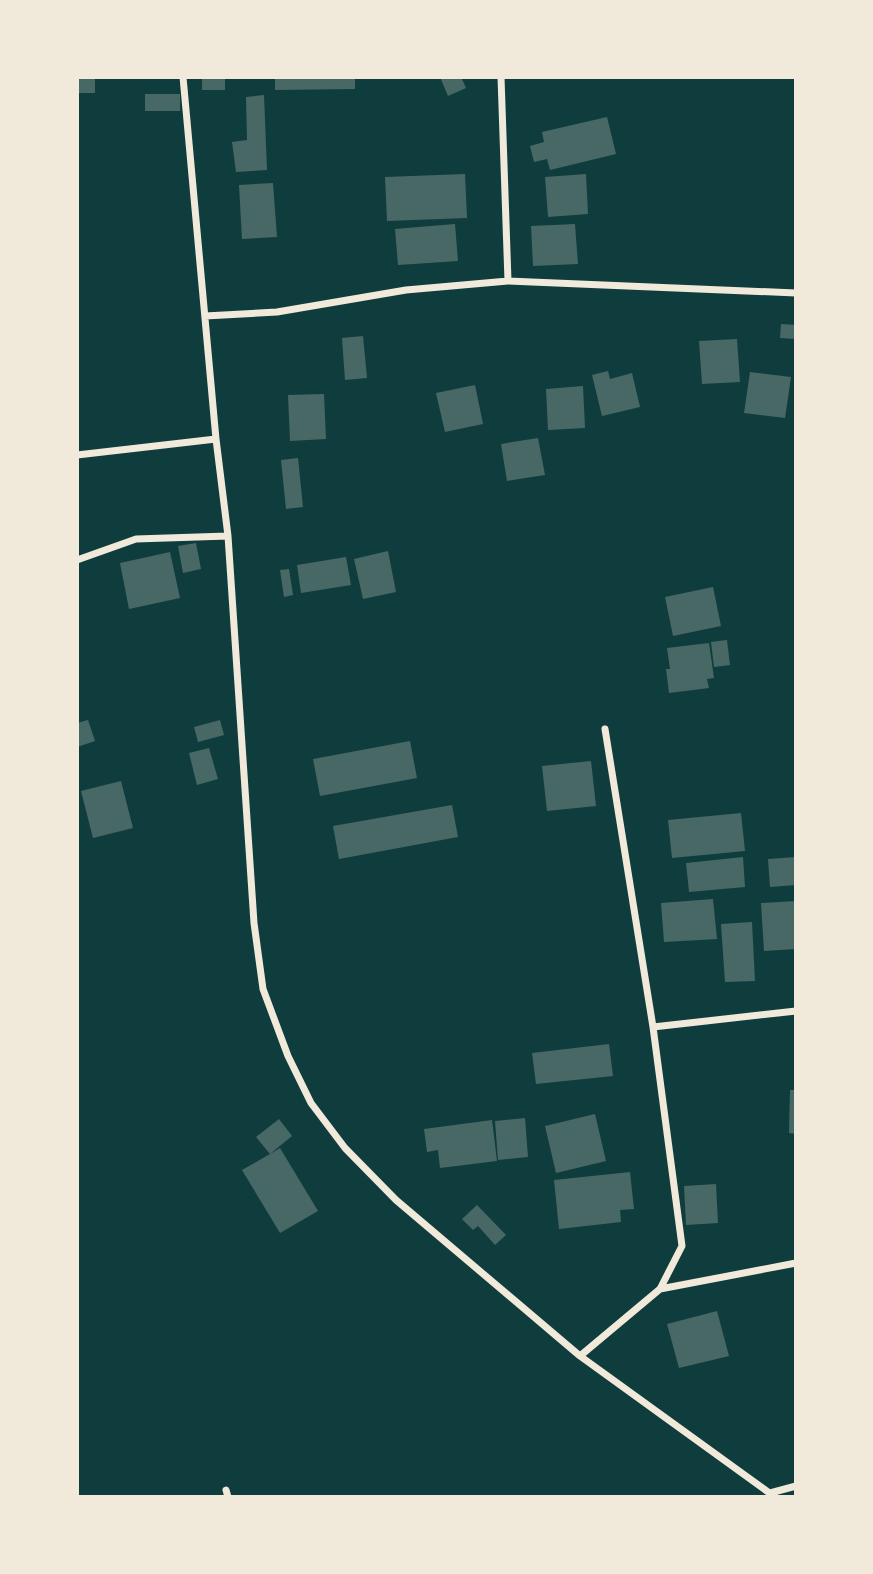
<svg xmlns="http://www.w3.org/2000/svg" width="873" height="1574" font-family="Raleway,sans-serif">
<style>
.building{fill:#486865}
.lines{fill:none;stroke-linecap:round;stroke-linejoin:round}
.minor{stroke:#f1e9da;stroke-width:7}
</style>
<rect width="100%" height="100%" fill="#0f3d3e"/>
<path class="building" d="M77,77h18v16h-18z
M202,77h23v13h-23z
M275,77h80v12l-80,1z
M440,77h21l5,11 -18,8z
M145,94h35v17h-35z
M264,95l3,75 -31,2 -4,-30 15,-2 -1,-43z
M607,117l9,37 -66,16 -3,-11 -13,3 -4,-16 14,-4 -2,-10z
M465,174l2,44 -80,3 -2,-44z
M586,174l2,40 -40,3 -3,-40z
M273,183l4,54 -35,2 -3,-54z
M455,224l3,37 -60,4 -3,-36z
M575,224l3,40 -45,2 -2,-40z
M781,324l15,1v14l-16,-1z
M363,336l4,42 -22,2 -3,-42z
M737,339l3,43 -38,2 -3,-43z
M608,371l2,8 22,-6 8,34 -38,9 -10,-41z
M750,372l41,5 -6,41 -41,-5z
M475,385l8,39 -38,8 -9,-39z
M583,386l2,42 -37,2 -2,-41z
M324,394l2,45 -36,2 -2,-46z
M538,438l7,37 -38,6 -6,-37z
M298,458l5,49 -17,2 -5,-49z
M196,543l5,26 -18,4 -5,-27z
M388,551l8,41 -33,7 -9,-40z
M170,552l10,46 -51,11 -9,-46z
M346,557l5,28 -50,8 -4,-28z
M289,569l4,26 -9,2 -4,-27z
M713,587l8,39 -48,10 -8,-39z
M727,640l3,25 -16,2 -3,-25z
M709,643l5,35 -7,1 2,9 -40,5 -3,-24h4l-3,-21z
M88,720l7,21 -18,6v-24z
M220,720l4,15 -26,7 -4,-15z
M410,741l7,37 -97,18 -7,-37z
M209,748l9,31 -21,6 -8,-32z
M591,761l5,45 -49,5 -5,-45z
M121,781l12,47 -40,10 -12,-47z
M452,805l6,32 -119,22 -6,-33z
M741,813l4,38 -73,7 -4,-38z
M743,857l2,30 -56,5 -3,-29z
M796,857v28l-26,2 -2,-28z
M713,899l4,40 -53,3 -3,-39z
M796,901v48l-32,2 -3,-48z
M752,922l3,59 -30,1 -4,-58z
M609,1044l4,32 -77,8 -4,-31z
M790,1090h6v44l-7,-1z
M595,1114l11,47 -50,12 -11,-47z
M525,1118l3,39 -30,3 -3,-39z
M279,1119l13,17 -22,18 10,-6 38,63 -38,22 -38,-63 28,-16 -14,-17z
M492,1120l5,41 -57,7 -2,-18 -11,2 -3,-23z
M630,1172l4,37 -14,1 1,12 -62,7 -5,-49z
M716,1184l2,39 -32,2 -2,-39z
M477,1205l29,30 -11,10 -17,-19 -5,4 -11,-11z
M717,1311l12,45 -50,12 -12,-44z"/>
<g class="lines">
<path class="minor" d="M183,77l33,362 12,97 26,387 9,66 25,67 23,47 34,45 51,52 184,156 195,141
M501,77l7,204
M205,316l72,-4 129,-22 102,-9 288,12
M77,455l139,-16
M77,560l59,-21 92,-3
M653,1027l143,-16
M660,1289l136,-26
M580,1356l80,-67 22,-43 -29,-219 -48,-298
M226,1490l2,7
M770,1493l26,-7"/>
</g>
<rect width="873" height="1574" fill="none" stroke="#f1e9da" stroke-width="158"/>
</svg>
